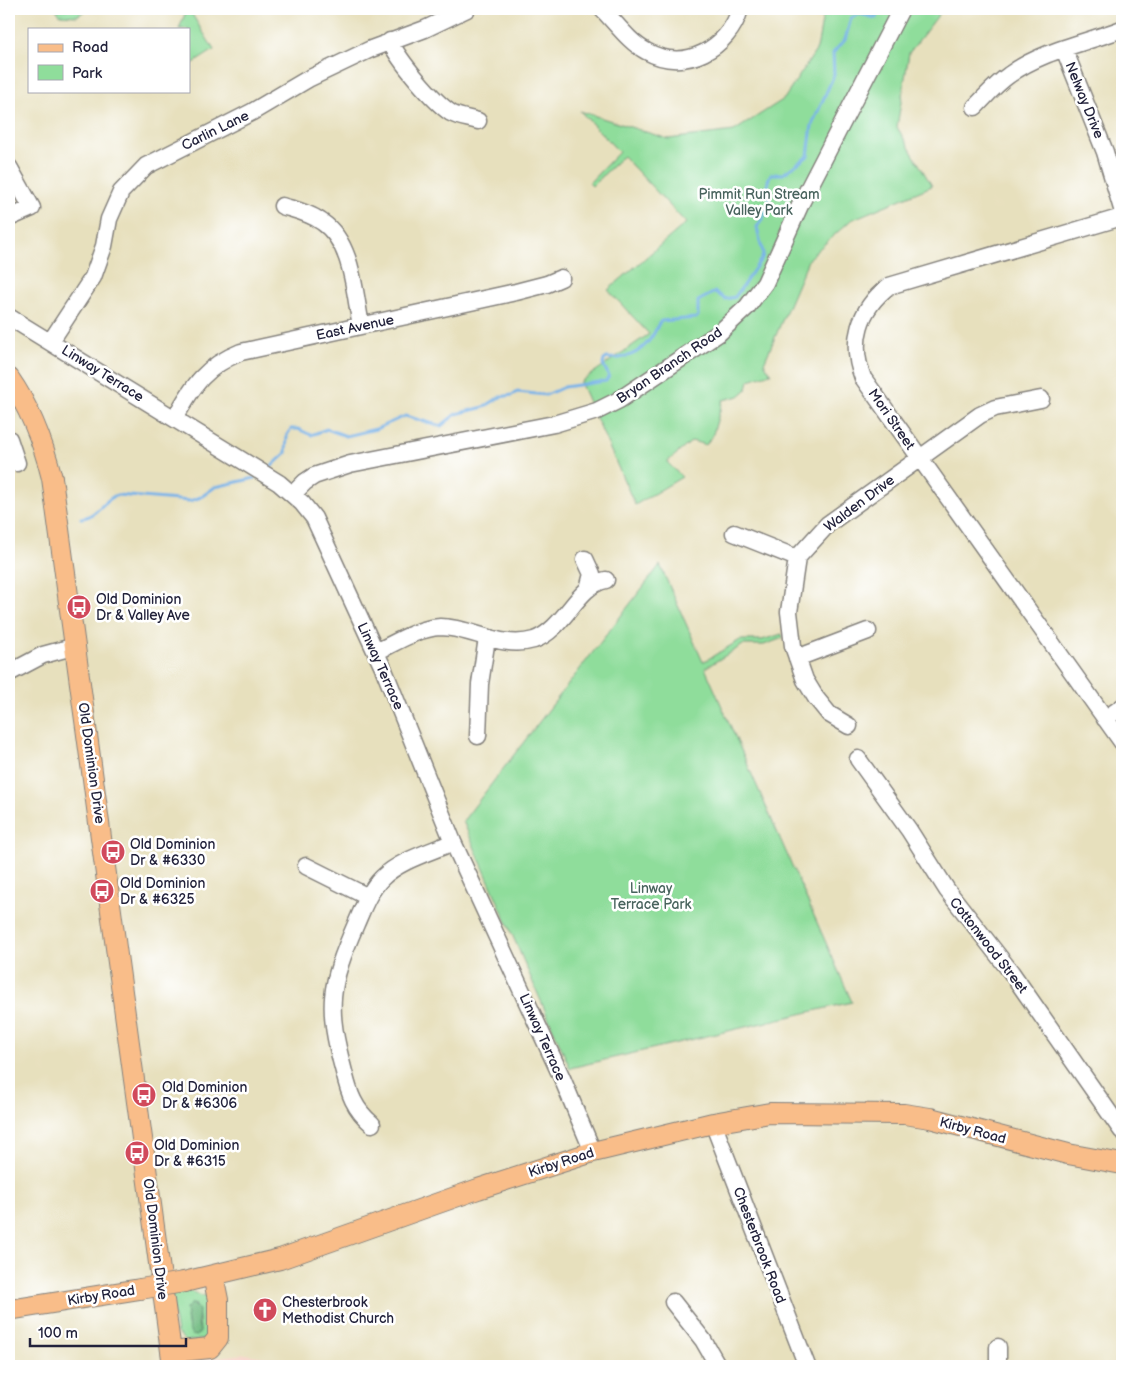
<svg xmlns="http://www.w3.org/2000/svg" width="1131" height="1375" font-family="'Balsamiq Sans',sans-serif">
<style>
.built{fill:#f7d1c7}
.green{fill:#8fdd9b;stroke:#58806b;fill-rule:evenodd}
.forest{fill:#73bc83;stroke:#4a6f5f}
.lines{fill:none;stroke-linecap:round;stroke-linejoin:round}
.stream{stroke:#78b3e9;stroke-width:3}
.minor-casing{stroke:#84817c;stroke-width:19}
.major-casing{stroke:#84817c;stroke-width:22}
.minor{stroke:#fff;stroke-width:16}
.major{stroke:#f9bd89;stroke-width:20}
.major-bridge-casing{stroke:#84817c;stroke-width:22;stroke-linecap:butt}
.major-bridge{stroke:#f9bd89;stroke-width:20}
.labels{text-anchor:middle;stroke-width:5;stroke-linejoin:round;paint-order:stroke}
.street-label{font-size:14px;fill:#22223b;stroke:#fff}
.park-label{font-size:14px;fill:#48635d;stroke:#fff}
.poi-label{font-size:14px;fill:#22223b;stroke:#fff;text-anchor:start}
</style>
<rect width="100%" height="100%" fill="#fff"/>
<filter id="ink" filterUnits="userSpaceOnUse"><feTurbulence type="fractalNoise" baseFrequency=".02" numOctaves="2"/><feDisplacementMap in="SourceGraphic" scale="10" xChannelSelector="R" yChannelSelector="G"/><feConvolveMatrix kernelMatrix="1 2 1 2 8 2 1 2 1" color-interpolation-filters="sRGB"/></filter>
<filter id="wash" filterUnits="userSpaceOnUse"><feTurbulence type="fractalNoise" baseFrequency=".0096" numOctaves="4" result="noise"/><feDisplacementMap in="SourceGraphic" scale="20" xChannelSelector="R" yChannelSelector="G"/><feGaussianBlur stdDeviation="1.12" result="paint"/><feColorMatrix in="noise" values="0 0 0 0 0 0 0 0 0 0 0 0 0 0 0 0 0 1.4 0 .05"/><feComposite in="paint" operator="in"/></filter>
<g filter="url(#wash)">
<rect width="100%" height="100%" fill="#e7e0bd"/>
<path class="built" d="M245,1354l38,6 -1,6h-97v-5z"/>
<path class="green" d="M56,9h32l-11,7 -17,-1z
M824,9h119l-34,44 -12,74 35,59 -81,34 -42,38 -45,105 7,10 -22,7 -2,9 -8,7 -16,4 -10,34 -7,11 -14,-4 -25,21 15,15 -47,28 -55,-123 69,-48 -41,-44 78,-67 -63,-67 -31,30 -3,-3 30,-31 -39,-41 88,28 66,-8 50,-32 33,-50z
M190,11l24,39 -25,16v-37h-10l6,-15z
M660,565l43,97 37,-22h22l20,-6 1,4 -19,7h-21l-38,23 147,334 -282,66 -107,-247z
M190,1291l12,5 5,-1 4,9 -1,34 -24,4 -9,-9 -7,-39zM195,1304c5,8 4,18 5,28l-11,-2 -3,-21z"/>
<path class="forest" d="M192,1303l7,7 -1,12 2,10 -3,4 -5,-1 -3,-5 -3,-21z"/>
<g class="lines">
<path class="stream" d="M271,467l15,-14 1,-18 4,-6h7l13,6 16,-6 19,7 30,-7 29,-13 36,10 15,-12 28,-7 16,-10 12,-2 5,-3 29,3 18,-8 42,-6 3,-5 -6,-12 1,-4 3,-2c20,2 35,-5 46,-23 3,-5 4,-10 8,-14l35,-3 2,-2v-15l17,-9 10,7 10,-2 27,-39 1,-5 -6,-26c5,-7 11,-16 12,-26 2,-9 -5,-18 2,-27h12l25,-18 4,-31 22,-50 -1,-22 12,-13 6,-22 9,-4 16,4 2,-9
M81,518c14,0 22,-18 36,-23l73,6 11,-4 14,-10 40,-9"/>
</g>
</g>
<g filter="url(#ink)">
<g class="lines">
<defs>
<path id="minor" d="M602,9c14,14 27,33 44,42 39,22 83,-3 94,-42
M390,41c9,20 43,60 61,72 9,5 18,5 27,8
M1064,49l41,103 17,57
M975,107c11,-11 21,-23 34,-32 32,-24 76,-32 113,-46
M9,167l23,41 -23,10
M282,206c13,4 28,7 40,16 31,21 32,70 39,103
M1122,217l-233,69c-30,23 -40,56 -26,92l259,364
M9,317l270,166 23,20 12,15 70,152 69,172 109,236 31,74
M51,341l42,-64 11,-31 5,-27 12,-27 25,-26 106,-54 56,-33 63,-30 54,-20 42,-20
M175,418c18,-33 31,-52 66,-66l275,-60 31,-8 14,-6
M9,439l8,24
M293,494l12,-12 9,-6 36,-12 204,-40 43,-13 22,-11 100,-67 28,-26 18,-24 37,-82 99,-192
M734,533l63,25
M585,559l7,15 -4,15
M376,652c19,-9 42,-24 64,-25 32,0 61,23 94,13 31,-11 43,-55 72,-60
M797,658l71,-27
M9,673l34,-18 33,-9
M1105,719l17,-12
M849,726l-20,-12 -13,-16 -11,-18 -12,-34 -4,-34 8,-54 31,-34 152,-109 15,-7 46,-9
M478,736l2,-52 7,-46
M858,759l51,71 38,60 64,82 111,159
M306,866l62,31
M713,1123l94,243
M372,1124c-18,-15 -23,-31 -28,-52 -18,-66 -15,-86 12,-148 7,-16 13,-33 26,-46 18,-18 49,-26 71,-36
M673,1302l30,38 15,26
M998,1366v-19"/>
<path id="major" d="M9,378c21,30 34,64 43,100l121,888
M184,1282l96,-23 198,-70 115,-37 120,-29 57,-10 134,1 26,4 138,36 54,10
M9,1310l131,-21
M171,1352l39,-4 8,-10v-38l-5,-25"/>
</defs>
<use href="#minor" class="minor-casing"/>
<use href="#major" class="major-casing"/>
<use href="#minor" class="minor"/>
<use href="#major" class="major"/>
<defs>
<path id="major-bridge" d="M140,1289l44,-7"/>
</defs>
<use href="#major-bridge" class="major-bridge-casing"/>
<use href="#major-bridge" class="major-bridge"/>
</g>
</g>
<defs>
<symbol id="bus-disc" viewBox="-11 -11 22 22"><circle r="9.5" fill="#d1495b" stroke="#fff"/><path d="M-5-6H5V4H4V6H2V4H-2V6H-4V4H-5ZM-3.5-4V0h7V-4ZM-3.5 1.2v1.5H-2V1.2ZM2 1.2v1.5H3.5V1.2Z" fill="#fff"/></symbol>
<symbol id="church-disc" viewBox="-11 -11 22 22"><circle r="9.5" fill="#d1495b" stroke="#fff"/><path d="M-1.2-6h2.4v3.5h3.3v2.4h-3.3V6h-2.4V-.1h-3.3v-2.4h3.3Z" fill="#fff"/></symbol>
</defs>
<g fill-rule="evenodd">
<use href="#bus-disc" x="65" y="593" width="28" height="28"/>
<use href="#bus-disc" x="99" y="838" width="28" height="28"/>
<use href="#bus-disc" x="88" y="877" width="28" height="28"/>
<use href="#bus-disc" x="130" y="1081" width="28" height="28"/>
<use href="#bus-disc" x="123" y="1139" width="28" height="28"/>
<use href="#church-disc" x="251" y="1296" width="28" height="28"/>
</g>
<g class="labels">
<g class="street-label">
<text transform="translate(1085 100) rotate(68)" y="5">Nelway Drive</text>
<text transform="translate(215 130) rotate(-26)" y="5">Carlin Lane</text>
<text transform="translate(355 327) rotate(-12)" y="5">East Avenue</text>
<text transform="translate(669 365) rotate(-34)" y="5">Bryan Branch Road</text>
<text transform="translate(103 373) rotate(32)" y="5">Linway Terrace</text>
<text transform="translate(892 419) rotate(55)" y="5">Mori Street</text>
<text transform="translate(859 503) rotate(-37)" y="5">Walden Drive</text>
<text transform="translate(381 666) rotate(66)" y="5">Linway Terrace</text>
<text transform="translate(92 763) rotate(82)" y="5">Old Dominion Drive</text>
<text transform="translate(989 945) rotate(52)" y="5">Cottonwood Street</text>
<text transform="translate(543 1037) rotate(66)" y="5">Linway Terrace</text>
<text transform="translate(973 1130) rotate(15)" y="5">Kirby Road</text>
<text transform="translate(561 1162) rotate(-18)" y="5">Kirby Road</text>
<text transform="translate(156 1239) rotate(83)" y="5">Old Dominion Drive</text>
<text transform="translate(760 1245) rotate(69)" y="5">Chesterbrook Road</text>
<text transform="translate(101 1295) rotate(-9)" y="5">Kirby Road</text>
</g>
<g class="park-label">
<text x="759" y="199">Pimmit Run Stream<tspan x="759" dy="16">Valley Park</tspan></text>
<text x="651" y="893">Linway<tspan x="651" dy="16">Terrace Park</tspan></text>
</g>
<g class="poi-label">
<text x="96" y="604">Old Dominion<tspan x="96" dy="16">Dr &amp; Valley Ave</tspan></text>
<text x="130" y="849">Old Dominion<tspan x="130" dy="16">Dr &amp; #6330</tspan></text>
<text x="120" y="888">Old Dominion<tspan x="120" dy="16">Dr &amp; #6325</tspan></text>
<text x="162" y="1092">Old Dominion<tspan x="162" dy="16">Dr &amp; #6306</tspan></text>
<text x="154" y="1150">Old Dominion<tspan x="154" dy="16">Dr &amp; #6315</tspan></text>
<text x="282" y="1307">Chesterbrook<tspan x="282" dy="16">Methodist Church</tspan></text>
</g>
</g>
<rect width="1131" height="1375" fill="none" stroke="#fff" stroke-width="30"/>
<rect x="28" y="28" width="162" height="65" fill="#ffffff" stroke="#a7a7b1"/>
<rect x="38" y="44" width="25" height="8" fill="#f9bd89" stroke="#a7a7b1"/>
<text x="72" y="52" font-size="15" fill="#22223b">Road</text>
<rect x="38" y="65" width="25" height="15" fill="#8fdd9b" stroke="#a7a7b1"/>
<text x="72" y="78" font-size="15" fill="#22223b">Park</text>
<path d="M30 1338v8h156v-8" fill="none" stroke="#22223b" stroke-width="2.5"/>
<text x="38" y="1338" font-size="15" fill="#22223b" stroke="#ffffff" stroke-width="4" paint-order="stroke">100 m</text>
</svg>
